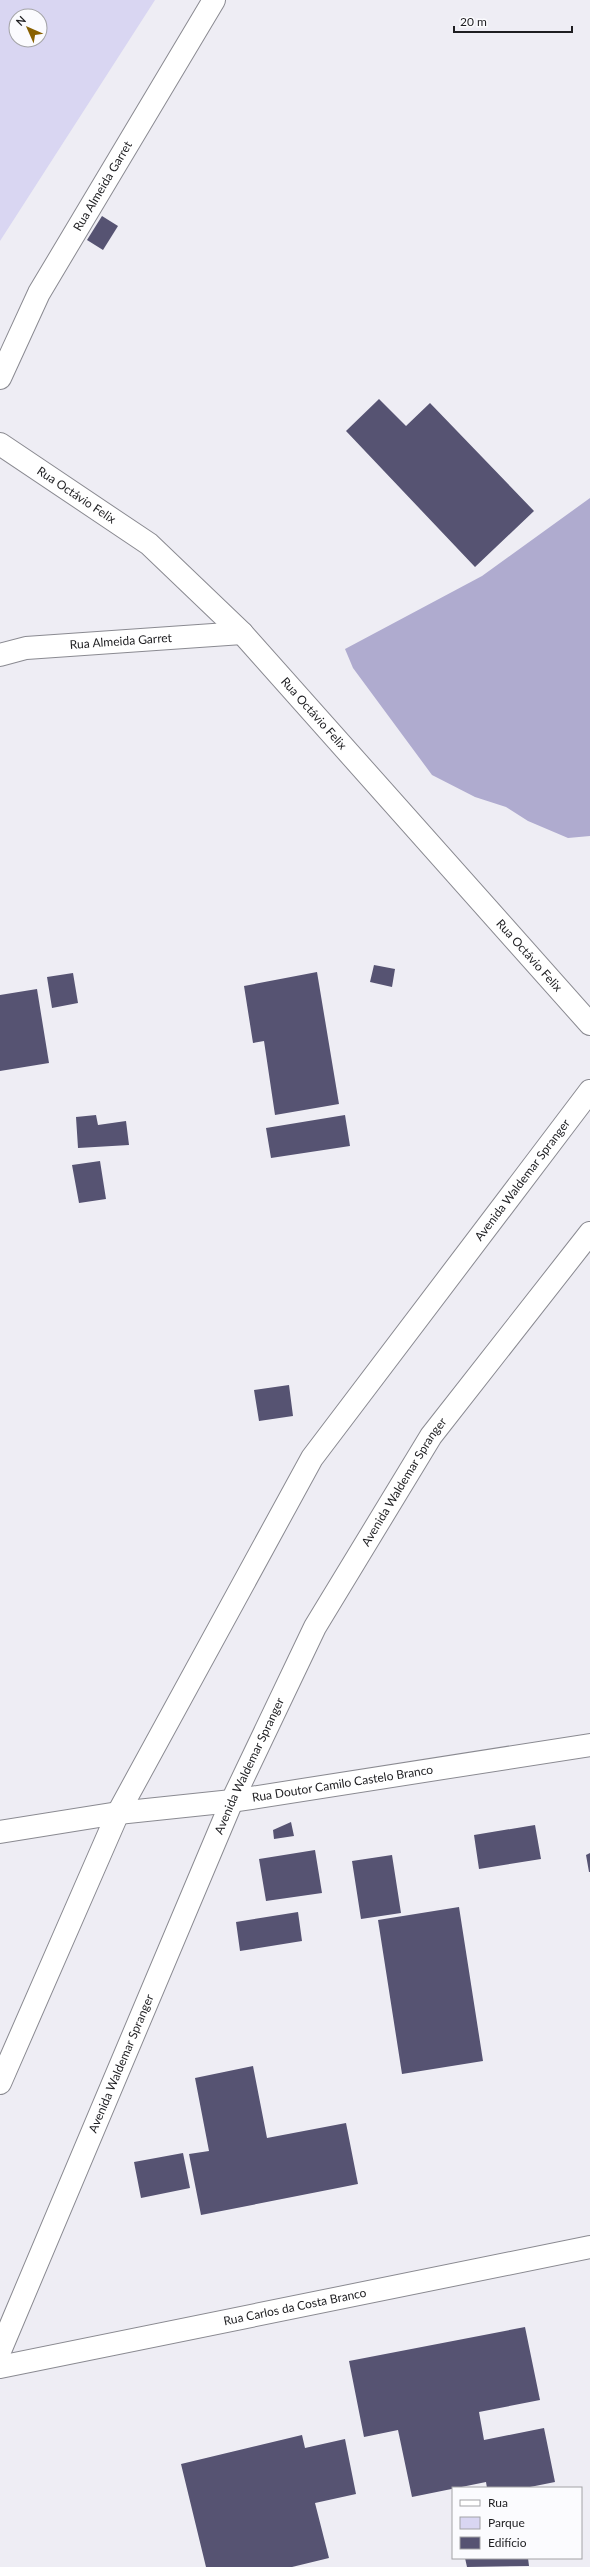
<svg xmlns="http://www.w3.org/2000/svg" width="590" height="2567" font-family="Lato,sans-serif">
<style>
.green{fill:#d9d6f2;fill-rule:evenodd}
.forest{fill:#afabcf}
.building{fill:#565372}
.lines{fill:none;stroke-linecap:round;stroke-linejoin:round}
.street-casing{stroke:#8a8a91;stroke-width:24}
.secondary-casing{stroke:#8a8a91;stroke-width:24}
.primary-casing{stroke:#8a8a91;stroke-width:24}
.street{stroke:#fff;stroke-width:22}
.secondary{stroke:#fff;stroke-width:22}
.primary{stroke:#fff;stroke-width:22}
.labels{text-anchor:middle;stroke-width:4;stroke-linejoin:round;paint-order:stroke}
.street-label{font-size:12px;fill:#1e1e21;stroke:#fbfbfe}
</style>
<rect width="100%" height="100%" fill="#eeedf4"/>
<path class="green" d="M0,0h155l-155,241zM16,16h24v24h-24z"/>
<path class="forest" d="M590,498v338l-22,2 -40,-17 -22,-14 -31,-10 -43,-22 -79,-107 -8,-19 137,-73z"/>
<path class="building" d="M102,216l16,10 -15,24 -16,-10z
M379,399l27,27 24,-23 104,108 -59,56 -129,-136z
M374,965l21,4 -3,18 -22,-5z
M317,972l22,132 -64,11 -11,-74 -11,2 -9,-57z
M73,973l5,30 -26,5 -5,-31z
M37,989l12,74 -49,8v-76z
M96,1115l2,10 28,-4 3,24 -51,3 -2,-31z
M345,1115l5,31 -79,12 -5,-30z
M100,1161l6,38 -27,4 -7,-38z
M289,1385l4,31 -34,5 -5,-31z
M291,1822l3,14 -20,3 -1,-9z
M535,1825l6,34 -62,10 -5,-34z
M315,1850l7,43 -56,8 -7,-42z
M590,1853v19h-1l-3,-17z
M392,1855l9,58 -40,6 -9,-58z
M459,1907l24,154 -81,13 -24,-154z
M298,1912l4,29 -62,10 -4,-29z
M253,2066l14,72 79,-15 12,61 -157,31 -12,-61 20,-3 -14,-73z
M183,2153l7,35 -49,10 -7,-36z
M525,2327l15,73 -61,12 5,28 60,-12 11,54 -30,6h-38l-1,-6 -74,15 -14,-67 -34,7 -15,-76z
M302,2435l3,13 40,-9 11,55 -41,9 14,55 -37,9h-86l-25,-103z
M465,2558h63l1,8 -62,1z"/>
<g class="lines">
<defs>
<g id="street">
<path id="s1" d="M0,444l149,100 93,89 348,391"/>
<path id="s2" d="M0,655l26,-7 216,-15"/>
<path id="s3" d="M0,1832l118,-19 114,-12 358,-56"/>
<path id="s4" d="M0,2367l590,-120"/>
</g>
<g id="secondary">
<path id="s5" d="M0,378l39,-85 175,-293"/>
</g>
<g id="primary">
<path id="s6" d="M0,2083l118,-270 194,-355 278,-367"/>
<path id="s7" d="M0,2351l232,-550 83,-174 116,-191 159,-203"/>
</g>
</defs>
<use href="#street" class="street-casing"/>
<use href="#secondary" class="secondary-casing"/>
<use href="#primary" class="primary-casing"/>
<use href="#street" class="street"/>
<use href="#secondary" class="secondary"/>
<use href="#primary" class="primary"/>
</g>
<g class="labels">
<g class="street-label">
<text dy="4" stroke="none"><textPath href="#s5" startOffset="218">Rua Almeida Garret</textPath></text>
<text dy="4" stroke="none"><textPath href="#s1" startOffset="92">Rua Octávio Felix</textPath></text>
<text dy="4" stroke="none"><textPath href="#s2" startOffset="122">Rua Almeida Garret</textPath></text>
<text dy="4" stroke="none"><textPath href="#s1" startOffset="416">Rua Octávio Felix</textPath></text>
<text dy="4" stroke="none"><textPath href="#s1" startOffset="740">Rua Octávio Felix</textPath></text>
<text dy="4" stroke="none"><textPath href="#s6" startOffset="1048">Avenida Waldemar Spranger</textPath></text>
<text dy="4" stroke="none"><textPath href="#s7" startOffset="960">Avenida Waldemar Spranger</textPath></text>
<text dy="4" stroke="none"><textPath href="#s7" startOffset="636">Avenida Waldemar Spranger</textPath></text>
<text dy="4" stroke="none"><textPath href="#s3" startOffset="346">Rua Doutor Camilo Castelo Branco</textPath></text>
<text dy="4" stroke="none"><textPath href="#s7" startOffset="312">Avenida Waldemar Spranger</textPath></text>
<text dy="4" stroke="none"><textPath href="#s4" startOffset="301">Rua Carlos da Costa Branco</textPath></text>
</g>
</g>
<rect x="452" y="2487" width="130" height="72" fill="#fbfbfe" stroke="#a3a3a6"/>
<rect x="460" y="2500" width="20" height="6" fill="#ffffff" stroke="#a3a3a6"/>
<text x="488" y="2507" font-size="12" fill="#1e1e21">Rua</text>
<rect x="460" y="2517" width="20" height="12" fill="#d9d6f2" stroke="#a3a3a6"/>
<text x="488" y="2527" font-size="12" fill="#1e1e21">Parque</text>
<rect x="460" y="2537" width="20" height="12" fill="#565372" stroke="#a3a3a6"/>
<text x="488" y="2547" font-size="12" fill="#1e1e21">Edifício</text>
<g transform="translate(28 28) rotate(315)"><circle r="19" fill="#fbfbfe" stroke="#a3a3a6"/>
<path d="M0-3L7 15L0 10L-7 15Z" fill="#896000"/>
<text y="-6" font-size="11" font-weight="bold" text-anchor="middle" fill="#1e1e21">N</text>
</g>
<path d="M454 26v6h118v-6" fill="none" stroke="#1e1e21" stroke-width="2"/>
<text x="460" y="26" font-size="12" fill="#1e1e21" stroke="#fbfbfe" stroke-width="3" paint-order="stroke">20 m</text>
</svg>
